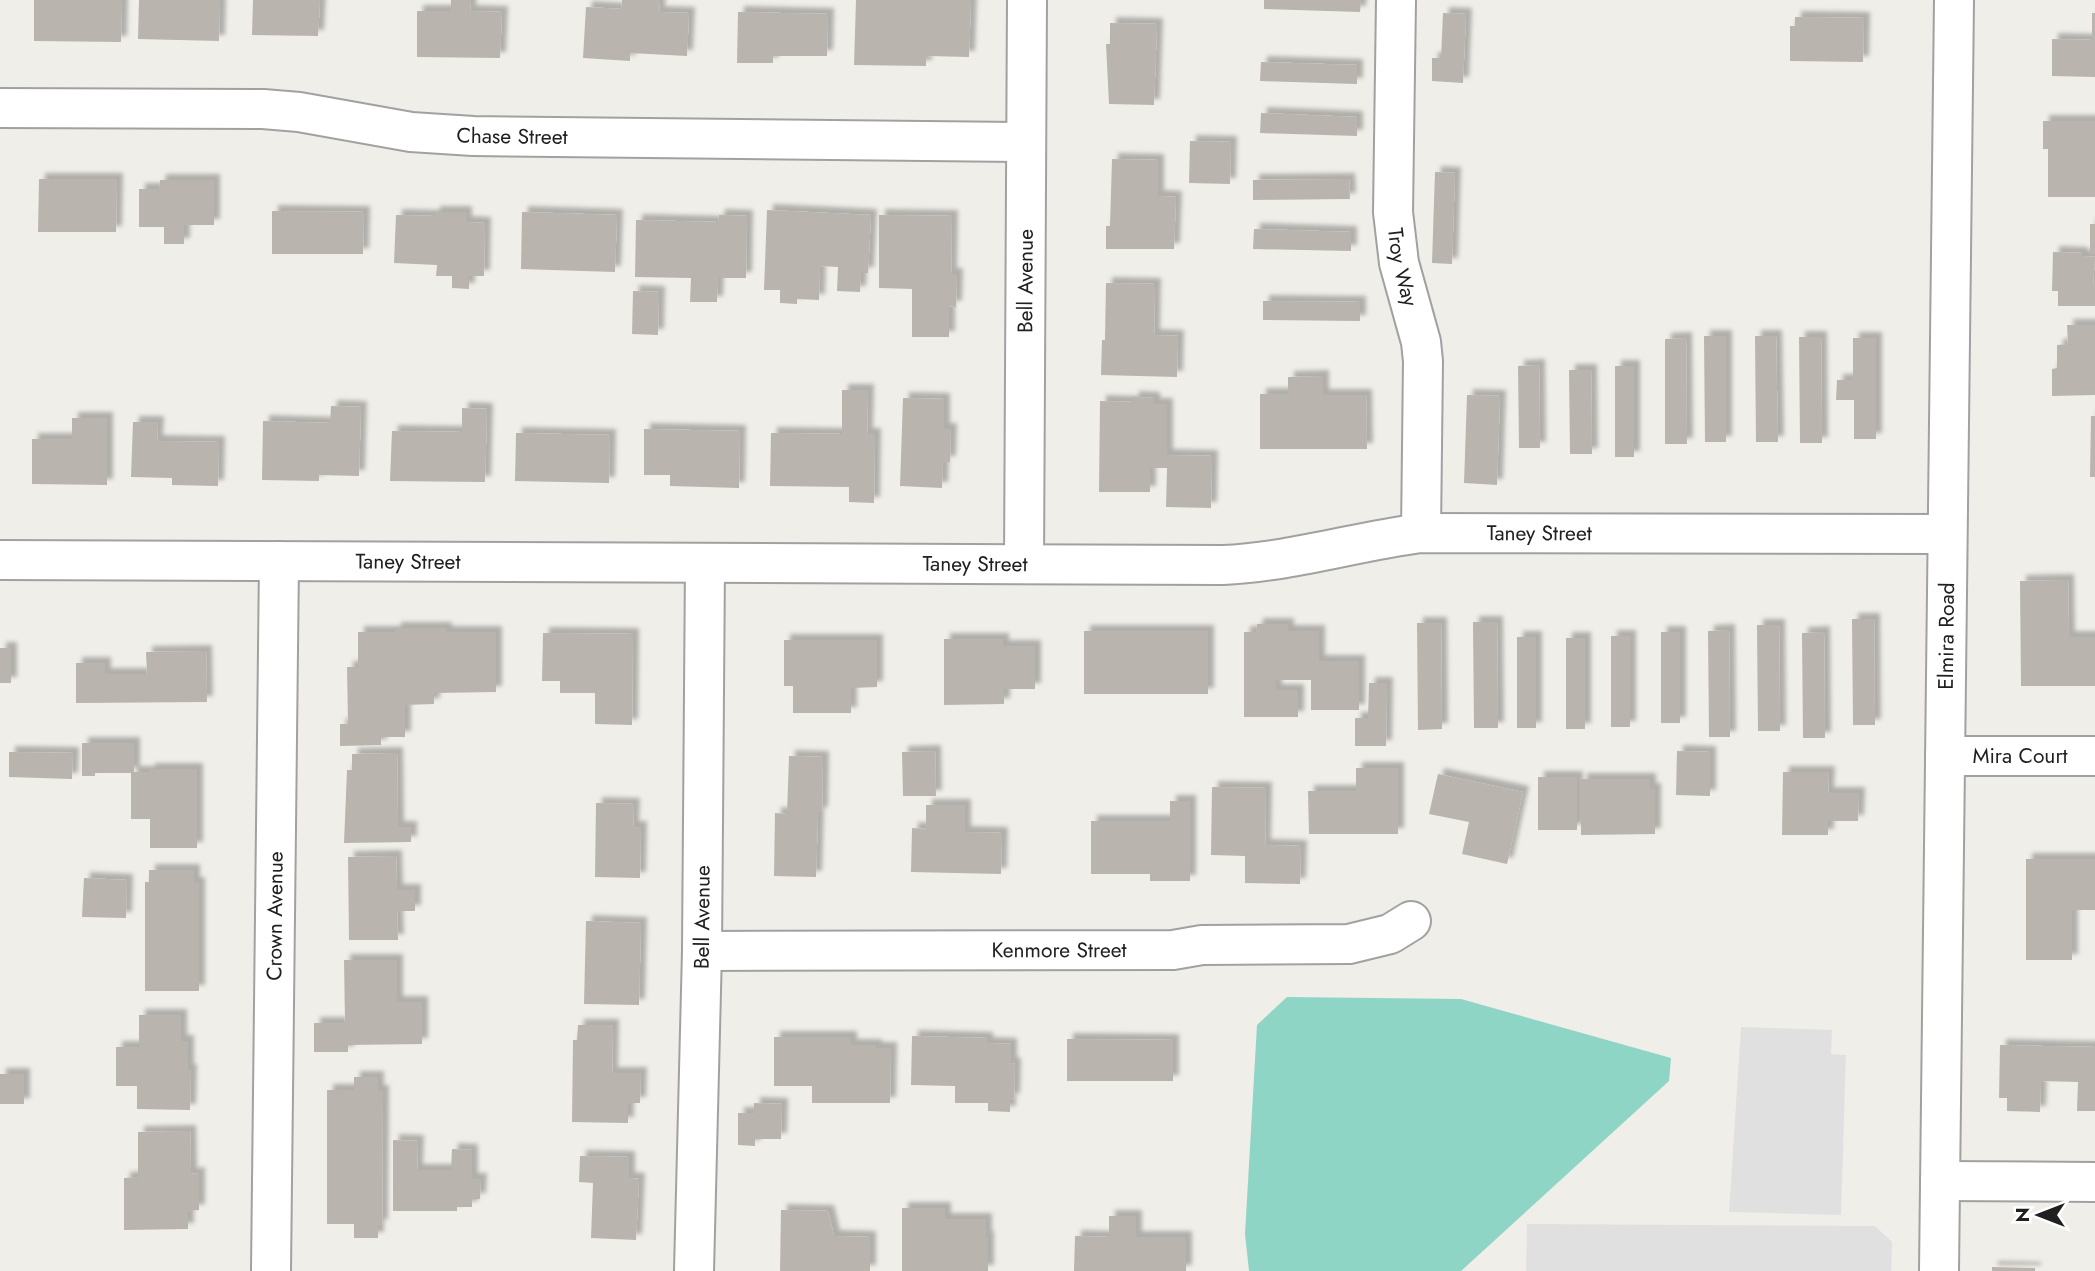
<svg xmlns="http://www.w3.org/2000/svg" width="2095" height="1271" font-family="Jost,sans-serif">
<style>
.pitch{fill:#8fd5c5}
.parking{fill:#e0e0e0}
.building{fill:#b9b4ae;filter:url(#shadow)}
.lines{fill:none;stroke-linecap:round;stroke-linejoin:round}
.minor-casing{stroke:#a1a1a1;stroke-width:42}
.minor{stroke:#fff;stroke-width:38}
.labels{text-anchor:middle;stroke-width:5;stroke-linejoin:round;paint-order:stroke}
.street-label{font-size:21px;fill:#202020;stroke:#fff}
</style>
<defs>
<filter id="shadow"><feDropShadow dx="6" dy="-6" stdDeviation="2" flood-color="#0004"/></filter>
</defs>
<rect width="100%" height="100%" fill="#f0eee8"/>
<path class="pitch" d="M1287,997l174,2 210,59 -2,23 -208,190h-212l-4,-37 12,-209z"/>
<path class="parking" d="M1741,1027l91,3 -1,24 15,1 -5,160 -112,-3z
M1527,1224l348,2 17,16 -1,29h-365z"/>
<path class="building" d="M34,0h88l-1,42 -87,-1z
M139,0h81l-1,41 -81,-2z
M253,0h67l-2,36 -66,-1z
M451,0h20l-1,11 32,1 -2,46 -83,-1v-46h34z
M622,0h38l-1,12 30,1 -2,43 -57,-3v8l-47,-3 3,-51 35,2z
M856,0h115l-2,57 -43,-1v10l-72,-1z
M1264,0h97l-1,12 -96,-3z
M738,12l90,2 -1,42h-54v7h-36z
M1443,13l23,1 -3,69 -31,-2v-23h9z
M2092,13h3v64l-43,-1v-37l40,1z
M1795,17l69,1 -1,44 -73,-1v-35h5z
M1110,23l47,1 -3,81 -45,-1 -3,-60h4z
M1261,62l96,3v19l-97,-3z
M1261,113l96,4v19l-97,-3z
M2043,121h52v76h-47v-48h-5z
M1190,141l41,1 -1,42 -41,-1z
M1112,159l46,1v36l18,1 -2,52h-68v-23h4z
M1435,172l20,1 -3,91 -20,-1z
M39,179h78l-1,53h-78z
M1349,179l1,20 -97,1v-20z
M160,180h54v45h-30v19h-20v-17h-25v-38h20z
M767,210l104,5 -3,58h-7l-1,19 -23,-1 1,-24 -18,-1 -1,34 -22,-1v5l-17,-1v-13h-16z
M272,211l92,1 -1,42h-91z
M434,212h32v10l19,1 -1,53h-15v13l-17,-1v-12h-16l1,-11 -43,-2 2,-48 38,1z
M522,212l95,3 -2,57 -94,-3z
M719,215l28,1 -1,62h-28l-1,24h-27l1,-24 -56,-1 1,-57 82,2z
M879,215l73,1 -1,58h6l-1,33 -7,-1v31h-37v-48l-33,-1z
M2090,224h5v30h-5z
M1254,229l97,3v19l-98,-2z
M2053,252l29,1v3l13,1 -2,28h2v21h-37v-15h-6z
M1106,283l49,1 -1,51 24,1 -1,41 -76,-2 1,-35h3z
M633,291l26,1 -1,43 -26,-1z
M1263,301l97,1v19l-97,-1z
M2067,325h28v70l-43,1v-27l5,-1v-23l11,-1z
M1704,336h22v106h-21z
M1755,336h21l2,106h-22z
M1799,337h22l1,106h-22z
M1686,338l1,106h-22v-105z
M1853,338h23v101h-22v-39h-18l1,-20h16z
M1539,365l1,83h-21l-1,-82z
M1615,366h19v91h-19z
M1569,370h22l1,84h-22z
M1323,376v19h43l1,54h-107v-55h28v-17z
M842,390h26l-1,44h8l-1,69 -25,-1v-15l-79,-1 1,-53 71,1z
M1467,395l33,1 -3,89 -33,-2z
M1133,397l21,1v6h13v51l45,1 -1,52 -45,-1 1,-39h-17v24h-51l1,-91 33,1z
M903,398l41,1v30h7l-1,33h-7l-1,26 -42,-2z
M331,406l30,1 -2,69 -40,-1v6l-57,-1 1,-59 67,2z
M462,408l25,1 -2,73 -95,-1 2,-50 70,1z
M2091,416h4v61h-5z
M72,418h35v67l-75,-1v-45h40z
M133,422h25l-1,19 62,1 -1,44 -46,-1v-7l-41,-1z
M644,429l96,2 -1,57 -69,-2v-11h-26z
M516,433l94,2 -1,48 -94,-2z
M2068,580l1,57h26v49h-74l-1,-105z
M1852,619h22l1,106h-22z
M1473,622h24l1,106h-24z
M1417,623h24l1,106 -24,1z
M1257,624h31v7h31v30h40v49h-48v-30h-35v10h22v27h-54v-85h12z
M1757,625h22l1,106h-22z
M395,628h51v4h50v60l-62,1v11l-29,1v32h-24v8l-41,1v-22h8l-1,-57h11v-35h37z
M1729,630l1,107h-21l-1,-106z
M1084,631h124v63h-124z
M1661,632h19v91h-19z
M1824,632l1,106h-22l-1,-105z
M543,633l90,1 -1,91 -37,-1v-31h-35v-12h-18z
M1611,636h19v91h-19z
M1517,637h19v91h-19z
M1566,638h19v91h-19z
M944,639h59v7h32v43h-31v15l-60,1z
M784,640h93v47l-26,1v25h-58v-27h-9z
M0,648h11v35h-11z
M206,651l1,51 -131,1v-40h29v11h42l-1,-22z
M1369,683h18l-1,63h-31v-28h13z
M82,743h52v29h15v-3h48v79h-47v-29h-19v-46h-36v3h-13z
M935,751l1,45h-33l-1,-44z
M1677,751l33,1v44l-34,-1z
M9,752l64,1 -1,26 -63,-2z
M397,753l1,74h13v15l-67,1 3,-73h5v-16z
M789,756l34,1 -1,56h-4l-2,64 -42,-1 1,-63 12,1z
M1356,768h42v66h-89l-1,-43h48z
M1783,772h46l-1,21h31l-1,28h-30v14h-46z
M1438,774l85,18 -16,72 -45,-10 7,-32 -40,-8z
M1538,777h39v53h-39z
M1581,779h69v10h5v45l-74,1z
M1212,787l54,1 -1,57 36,1 -1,38 -55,-1v-27l-34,-1z
M1170,801h20v80h-40v-7h-59v-53h79z
M596,803l38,1 -1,23h8l-1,51 -45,-1z
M926,805h39v27l37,1 -1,41 -90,-2 1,-44 14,1z
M396,856l1,34h18v21h-18l1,29h-49l-1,-83z
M2026,859h69v51h-23v50h-46z
M149,870h45v13h5v108h-54v-109h4z
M84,878l43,2 -1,38 -44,-1z
M586,921l55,2 -2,82 -55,-1z
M344,960h53v42h25v42l-74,1v7h-34v-29h31z
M139,1015h42v26h7v29h3l-1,40 -53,-1v-23h-21v-39h23z
M578,1025h35l-1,48h29l-1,30h-12v20l-56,-1 1,-82h4z
M912,1036l75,2v5l24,1v19l4,1 -1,36 -4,-2v14l-22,-1v-8h-33v-17l-44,-1z
M774,1037h77v8h25v3h15l-1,55h-78v-17h-38z
M1067,1039l106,1v41h-106z
M2000,1045l95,2v64h-18l1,-29 -37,-1 -1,31 -33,-1v-13h-8z
M0,1074h24v30h-24z
M354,1077h24v14h5l-1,134h-4v13h-24v-14h-27v-134h27z
M754,1103l28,1 -1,35h-26v7l-17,-1v-32h16z
M190,1131l1,43 8,-1v37l-11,1v18l-64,1v-52l14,-1v-45z
M393,1140l25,1 -1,29h34l1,-21 20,1v29h9l-1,20h-8v8h-15v4h-64z
M580,1156l49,1v21l10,1 -3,61 -45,-2 2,-55 -14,-1z
M902,1208h43v11h41v18h2v34h-86z
M781,1210l47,1 6,25 36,1v34h-90z
M1109,1216h27v21h50v34h-112l1,-35 34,1z
M1992,1267l43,1v3h-43z"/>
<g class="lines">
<defs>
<g id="minor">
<path id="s1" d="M1396,0l-3,212 6,51 22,79 2,19 -2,172"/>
<path id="s2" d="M0,108l263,1 36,3 112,20 62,4 552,6"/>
<path id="s3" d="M0,560l1223,5c67,-3 131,-23 198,-32l526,1"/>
<path id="s4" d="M1024,563l3,-563"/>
<path id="s5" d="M1945,756h150"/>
<path id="s6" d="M702,951l471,-1 29,-5 147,-1 41,-10 21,-13"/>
<path d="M1940,1181l155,1"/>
<path id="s7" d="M271,1271l8,-710"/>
<path id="s8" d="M694,1271l8,-320 3,-388"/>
<path id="s9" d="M1939,1271l15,-1271"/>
</g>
</defs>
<use href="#minor" class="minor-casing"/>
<use href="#minor" class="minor"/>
</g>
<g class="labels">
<g class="street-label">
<text dy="7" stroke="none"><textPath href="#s2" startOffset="514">Chase Street</textPath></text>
<text dy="7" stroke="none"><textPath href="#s1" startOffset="268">Troy Way</textPath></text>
<text dy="7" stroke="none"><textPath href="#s4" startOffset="282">Bell Avenue</textPath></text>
<text dy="7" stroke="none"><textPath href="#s3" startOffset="1542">Taney Street</textPath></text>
<text dy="7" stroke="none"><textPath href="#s3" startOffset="408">Taney Street</textPath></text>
<text dy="7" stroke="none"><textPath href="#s3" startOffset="975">Taney Street</textPath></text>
<text dy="7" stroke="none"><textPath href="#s9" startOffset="635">Elmira Road</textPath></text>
<text dy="7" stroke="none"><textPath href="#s5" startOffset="75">Mira Court</textPath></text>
<text dy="7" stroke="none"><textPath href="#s7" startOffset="355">Crown Avenue</textPath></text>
<text dy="7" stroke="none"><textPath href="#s8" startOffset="354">Bell Avenue</textPath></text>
<text dy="7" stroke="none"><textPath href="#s6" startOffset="357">Kenmore Street</textPath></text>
</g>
</g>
<g transform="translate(2039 1215) rotate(270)" stroke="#ffffff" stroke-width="5" paint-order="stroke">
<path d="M0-5L12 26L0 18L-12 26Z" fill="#202020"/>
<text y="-10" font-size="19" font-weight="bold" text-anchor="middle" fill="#202020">N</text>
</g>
</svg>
